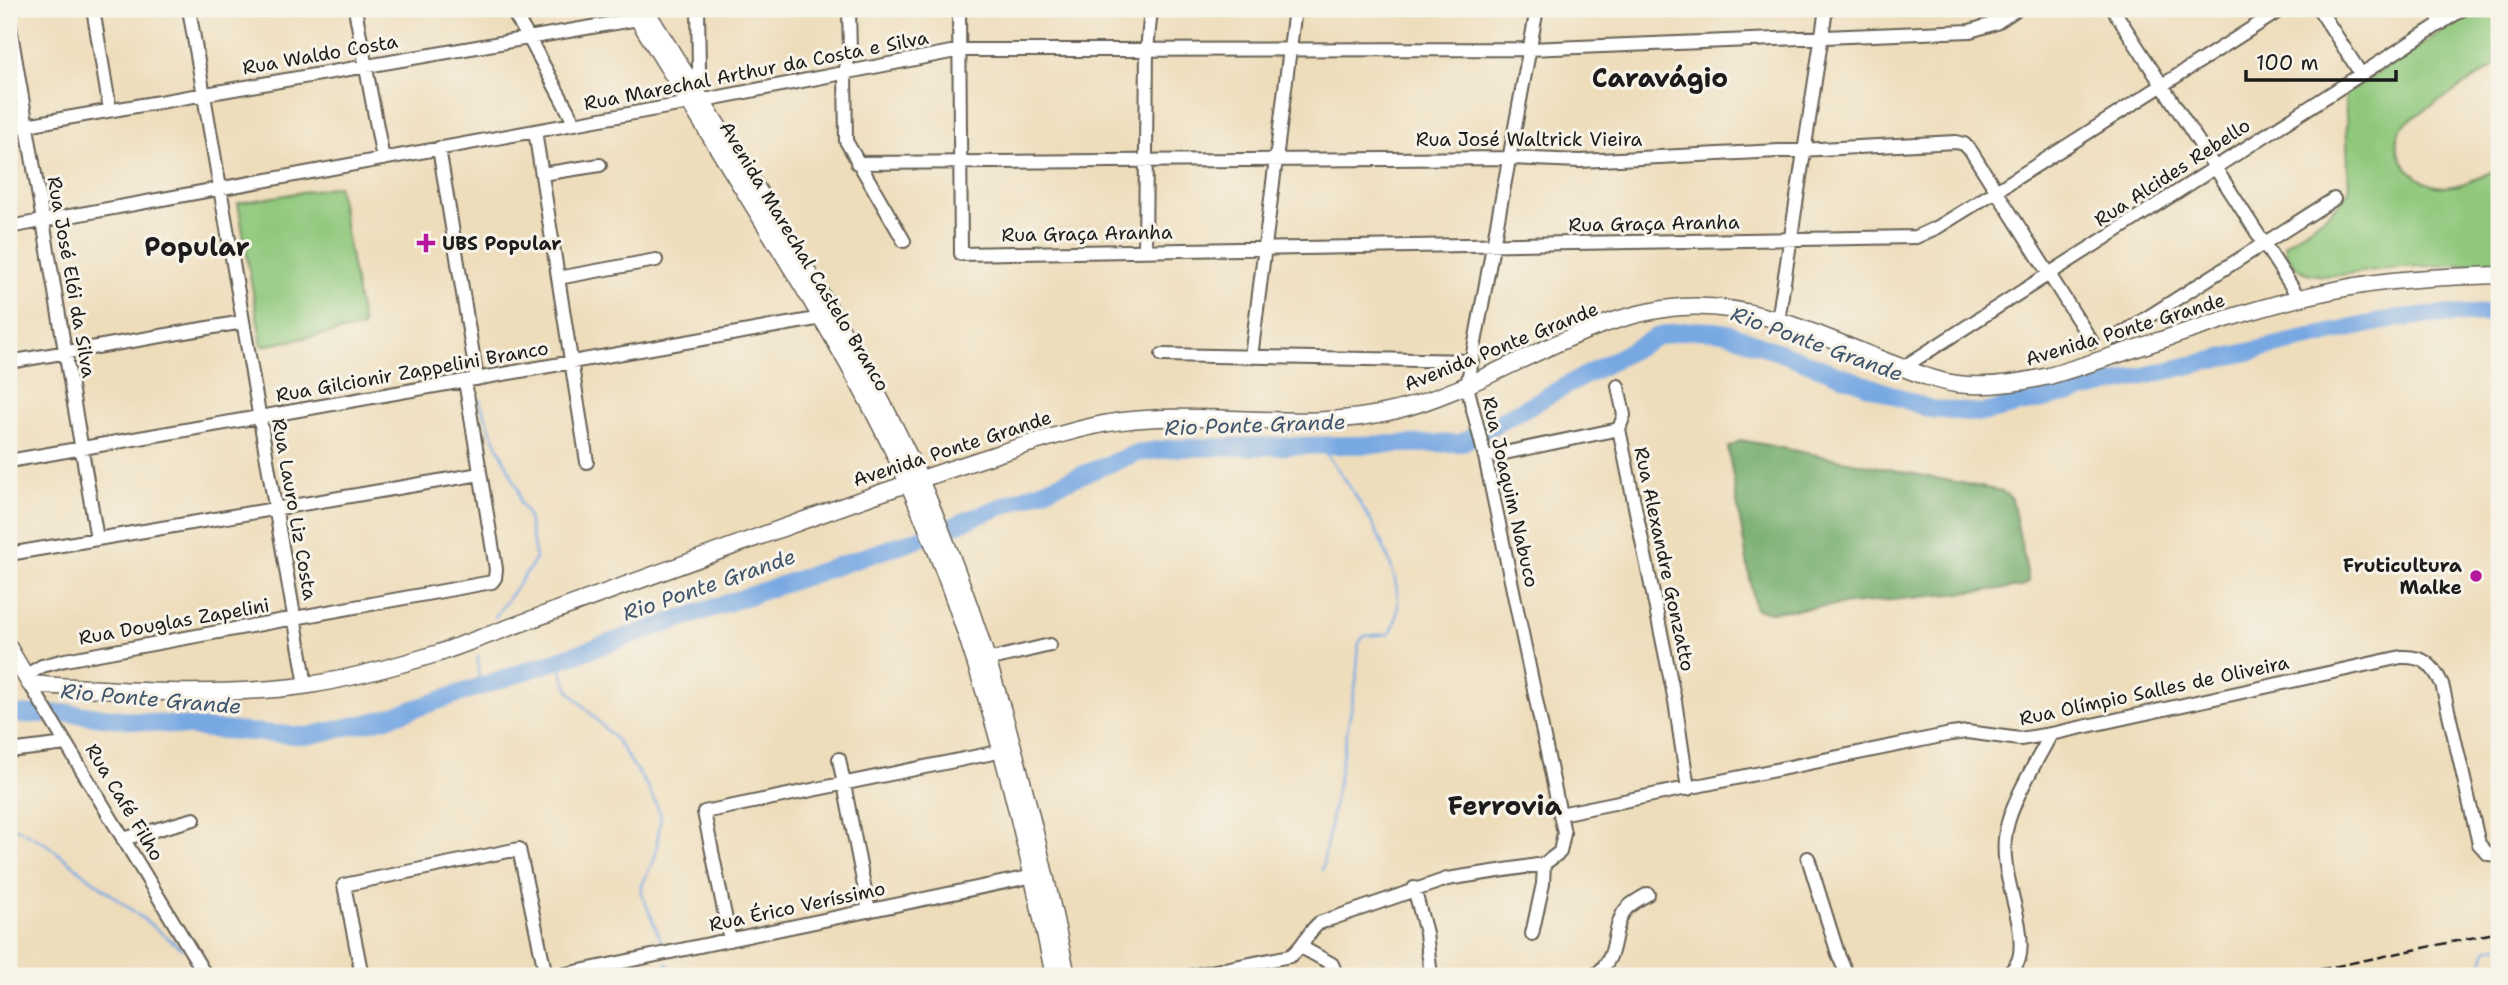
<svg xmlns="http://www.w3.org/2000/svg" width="2508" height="985" font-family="'Shantell Sans',sans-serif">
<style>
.green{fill:#8fc87c;stroke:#56724c;stroke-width:2}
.forest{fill:#73ac6c;stroke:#486444;stroke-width:2}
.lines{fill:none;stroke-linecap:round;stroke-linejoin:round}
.stream{stroke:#77a8e2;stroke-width:2.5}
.river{stroke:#77a8e2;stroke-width:18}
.minor-casing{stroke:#666054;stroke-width:16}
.tertiary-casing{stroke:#666054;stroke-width:19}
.minor{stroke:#fff;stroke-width:12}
.tertiary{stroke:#fff;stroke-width:16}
.rail{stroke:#1c1c1c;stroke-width:2.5;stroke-dasharray:10 5;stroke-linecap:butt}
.poi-dot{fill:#b5179e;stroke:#f7f3e8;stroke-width:2.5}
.labels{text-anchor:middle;stroke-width:6;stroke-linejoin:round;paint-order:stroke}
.street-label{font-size:19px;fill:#1c1c1c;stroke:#f7f3e8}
.poi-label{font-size:19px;font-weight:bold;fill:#1c1c1c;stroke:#f7f3e8;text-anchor:start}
.water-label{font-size:21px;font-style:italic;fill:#40546b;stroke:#f7f3e8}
.district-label{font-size:26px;font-weight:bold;fill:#1c1c1c;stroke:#f7f3e8}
</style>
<rect width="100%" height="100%" fill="#f7f3e8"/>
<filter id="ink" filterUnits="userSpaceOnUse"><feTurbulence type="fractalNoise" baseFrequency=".0143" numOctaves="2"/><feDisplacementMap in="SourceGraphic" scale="14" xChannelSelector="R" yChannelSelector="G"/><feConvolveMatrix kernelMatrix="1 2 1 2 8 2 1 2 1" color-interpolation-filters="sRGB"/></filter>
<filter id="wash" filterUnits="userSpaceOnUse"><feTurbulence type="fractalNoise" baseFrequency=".00686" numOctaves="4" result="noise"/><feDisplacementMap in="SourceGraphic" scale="28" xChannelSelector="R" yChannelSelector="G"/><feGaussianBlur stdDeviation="1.57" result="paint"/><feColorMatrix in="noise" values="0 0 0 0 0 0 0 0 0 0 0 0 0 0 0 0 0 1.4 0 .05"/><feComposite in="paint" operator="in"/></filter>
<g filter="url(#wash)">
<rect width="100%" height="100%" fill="#edb"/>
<path class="green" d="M2477,9h22v54l-88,56c-3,3 -9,7 -11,11 -12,21 12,49 32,55 20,7 49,-8 67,-17v96c-36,1 -72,1 -108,4 -25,2 -55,11 -80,6 -15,-3 -25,-15 -26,-30 19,-14 54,-33 64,-54l-4,-96z
M338,186l25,141 -101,19 -24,-143z"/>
<path class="forest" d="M1741,440l260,51 11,8 17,83 -8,5 -251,25 -15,-3 -27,-161z"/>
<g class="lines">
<path class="stream" d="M479,399l12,32 27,58 2,14 7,10 9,46 -41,58
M1320,446c30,38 103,139 69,188l-25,2 -5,7 -3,39 -34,188
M478,656l1,31
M553,662l6,4 11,26 47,49 31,47 13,27 -6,43 -13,27v9l20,49
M9,824l37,20 136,105
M667,963l4,13
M2479,976l8,-27 12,-3"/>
<path class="river" d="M9,715l59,-2 140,16 99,7 77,-17 551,-186 202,-80 36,-5 288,-5 195,-106c25,-7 46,-9 72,-4l202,76 52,4 410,-94 38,-4 69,-2"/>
</g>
</g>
<g filter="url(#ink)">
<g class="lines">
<defs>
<path id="minor" d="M93,9l17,101
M189,9l117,676
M355,9l28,150
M511,9l18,29 46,86
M849,9l1,43 -5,20 1,69 58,100
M959,9l2,245 955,-17 22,-10 58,-36 286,-182
M1988,9l8,14
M2113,9l186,289
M2319,9l42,65
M2433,9l9,14
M9,21l88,518
M693,92l6,-24 -1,-59
M9,128l629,-109
M535,131l52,331
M439,148l38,231
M857,163l652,-5 71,3 376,-19 8,2 7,7 121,191
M542,174l58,-9
M9,227l680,-124 272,-53 568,-1 441,-18 26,-8 21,-14
M1145,251l2,-201 4,-41
M558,278l98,-18
M1778,321l48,-312
M2115,338l219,-139
M1162,355l310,6
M1251,357l44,-348
M9,362l234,-40
M1902,368l561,-359
M1618,386l6,29 -5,14
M1485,457l134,-28 56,272 13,88
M9,461l813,-143
M9,554l471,-80
M987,660l63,-15
M25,676l17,-10 23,-6 427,-78 3,-4 1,-9 -31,-188
M30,684l176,292
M9,751l57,-7
M839,759l30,152
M1560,814l391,-80 16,-2 53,7 31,-5 350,-77c23,-1 31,7 41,27l37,160 9,10 11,1
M123,839l71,-20
M1808,858l31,99 9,19
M1414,888l12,45 5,43
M1532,934l11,-50 1,-20 16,-12 4,-19 -79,-376 -18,-71 70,-377
M730,940l-26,-128 304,-62
M1301,947l31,17 5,12
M362,976l-18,-91 175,-36 27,127
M556,976l483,-101
M1190,976l100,-20c13,-8 17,-23 29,-33l128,-44 97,-15
M1595,976c25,-23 15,-36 27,-61 5,-10 17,-16 26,-21
M2006,976c7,-6 13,-13 14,-22 5,-37 -22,-81 -14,-123 5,-29 31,-70 45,-97"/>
<path id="tertiary" d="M632,9c44,71 88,142 132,214 52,84 104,170 145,262 69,157 111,323 145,491
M645,9c42,68 85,136 127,204 53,87 106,174 148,267 70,159 112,327 147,496
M9,648l21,36c92,7 187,14 279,1 45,-7 87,-19 130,-32 128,-47 255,-93 382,-139 58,-21 117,-41 176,-60 35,-11 70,-23 106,-30 97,-18 197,11 294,-14 97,-25 185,-96 285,-103 74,-5 144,32 211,57 21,8 42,17 64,20 31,4 62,-1 92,-8 96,-28 194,-68 291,-87 53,-11 106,-12 159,-14"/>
</defs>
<use href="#minor" class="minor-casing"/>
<use href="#tertiary" class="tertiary-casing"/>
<use href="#minor" class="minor"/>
<use href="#tertiary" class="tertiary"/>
<path class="rail" d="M2290,976l209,-44"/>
</g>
</g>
<g class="poi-dot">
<path d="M422.5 232.5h7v7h7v7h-7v7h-7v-7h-7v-7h7z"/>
<circle cx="2476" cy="576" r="7"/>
</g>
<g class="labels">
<g class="street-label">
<text transform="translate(320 54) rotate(-10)" y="7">Rua Waldo Costa</text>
<text transform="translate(756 70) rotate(-11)" y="7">Rua Marechal Arthur da Costa e Silva</text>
<text x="1529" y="146">Rua José Waltrick Vieira</text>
<text transform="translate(2172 172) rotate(-33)" y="7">Rua Alcides Rebello</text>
<text transform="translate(1654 223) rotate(-1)" y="7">Rua Graça Aranha</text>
<text transform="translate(1087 233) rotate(-1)" y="7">Rua Graça Aranha</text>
<text transform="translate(805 256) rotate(59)" y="7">Avenida Marechal Castelo Branco</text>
<text transform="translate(72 277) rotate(80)" y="7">Rua José Elói da Silva</text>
<text transform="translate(2125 329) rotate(-17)" y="7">Avenida Ponte Grande</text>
<text transform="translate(1501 346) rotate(-22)" y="7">Avenida Ponte Grande</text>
<text transform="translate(412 371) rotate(-10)" y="7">Rua Gilcionir Zappelini Branco</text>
<text transform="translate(952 448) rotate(-18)" y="7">Avenida Ponte Grande</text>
<text transform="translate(1511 492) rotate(77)" y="7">Rua Joaquim Nabuco</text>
<text transform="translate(295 509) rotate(80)" y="7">Rua Lauro Liz Costa</text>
<text transform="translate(1665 559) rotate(78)" y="7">Rua Alexandre Gonzatto</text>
<text transform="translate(174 621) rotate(-10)" y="7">Rua Douglas Zapelini</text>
<text transform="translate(2154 690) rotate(-12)" y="7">Rua Olímpio Salles de Oliveira</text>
<text transform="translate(125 802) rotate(59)" y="7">Rua Café Filho</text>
<text transform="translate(797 906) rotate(-12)" y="7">Rua Érico Veríssimo</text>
</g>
<g class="poi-label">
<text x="442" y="250">UBS Popular</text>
<text x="2462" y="572" text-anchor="end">Fruticultura<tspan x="2462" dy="22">Malke</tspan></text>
</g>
<g class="water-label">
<text transform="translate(1817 344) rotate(20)" y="7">Rio Ponte Grande</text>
<text transform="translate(1255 425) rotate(-2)" y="7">Rio Ponte Grande</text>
<text transform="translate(709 585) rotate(-19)" y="7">Rio Ponte Grande</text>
<text transform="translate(151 699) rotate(5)" y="7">Rio Ponte Grande</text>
</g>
<g class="district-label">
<text x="1660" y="87">Caravágio</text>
<text x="197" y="256">Popular</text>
<text x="1505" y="815">Ferrovia</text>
</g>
</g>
<rect width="2508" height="985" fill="none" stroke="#f7f3e8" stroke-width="35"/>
<path d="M2246 70v10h150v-10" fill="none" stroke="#1c1c1c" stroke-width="3.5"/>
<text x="2256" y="70" font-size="21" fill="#1c1c1c" stroke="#f7f3e8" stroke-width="5" paint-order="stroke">100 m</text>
</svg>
